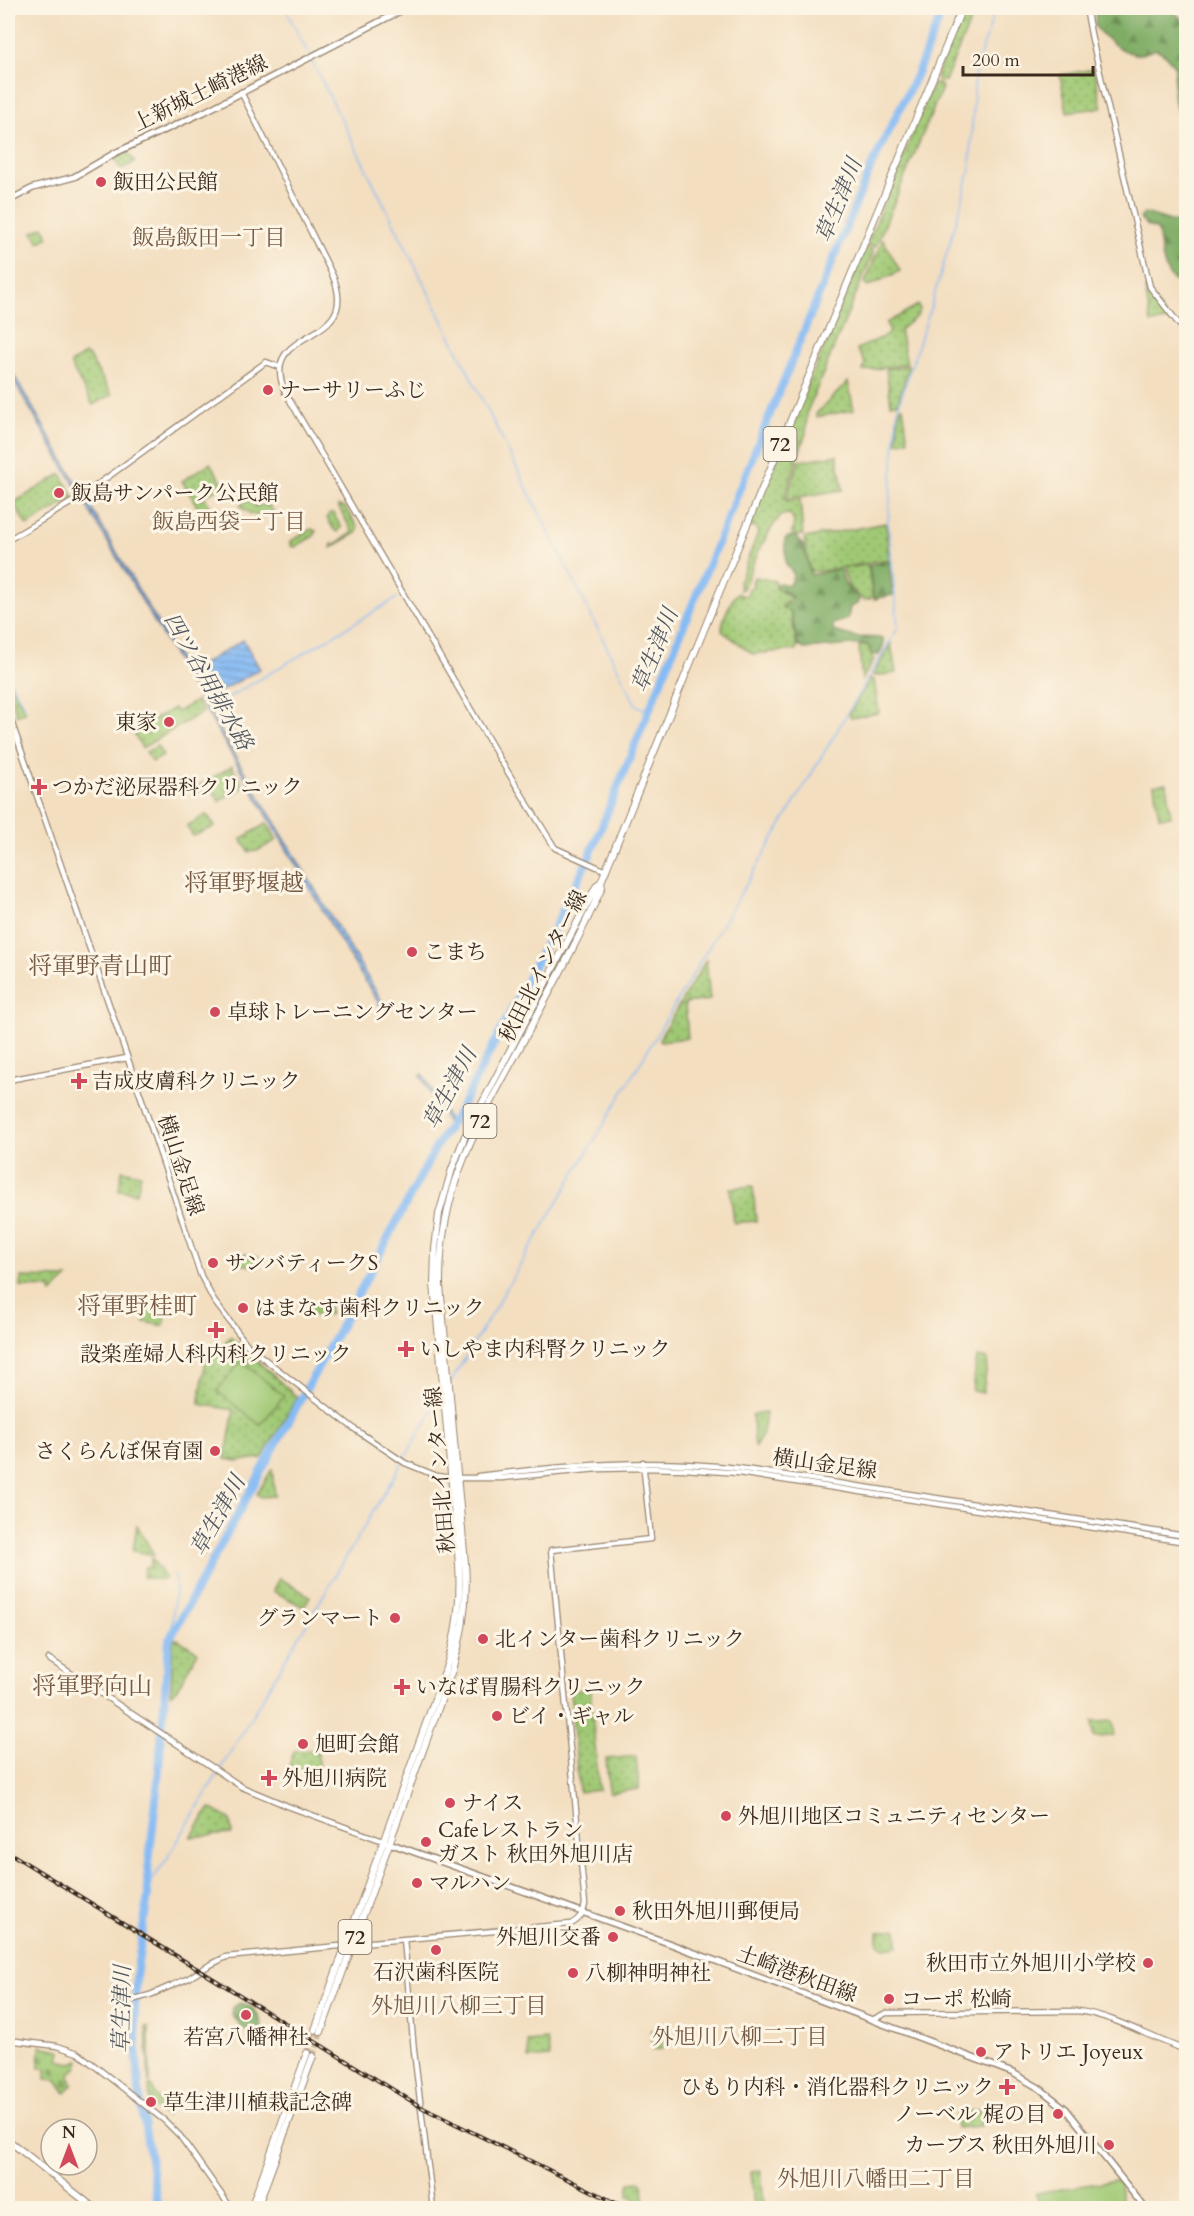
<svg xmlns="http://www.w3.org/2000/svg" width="1194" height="2216" font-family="Cardo,'Noto Serif JP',serif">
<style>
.green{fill:url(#green-dots);stroke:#6e7a4a;stroke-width:1.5}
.forest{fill:url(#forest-firs);stroke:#5e6c42;stroke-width:1.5}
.cemetery{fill:url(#cemetery-stones);stroke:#6e7a4a;stroke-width:1.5}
.pitch{fill:#a0c975;stroke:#6e7a4a;stroke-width:1.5}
.water{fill:url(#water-rules);stroke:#607289;stroke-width:1.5}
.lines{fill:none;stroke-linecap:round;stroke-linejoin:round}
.stream{stroke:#86bbf4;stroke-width:1.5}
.river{stroke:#86bbf4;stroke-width:8}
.primary-tunnel{stroke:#cebaa0;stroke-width:6;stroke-dasharray:6 3;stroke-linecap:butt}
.tertiary-casing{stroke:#97846f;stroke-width:7}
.secondary-casing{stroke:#97846f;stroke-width:8}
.primary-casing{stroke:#97846f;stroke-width:8}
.tertiary{stroke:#fff;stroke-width:4.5}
.secondary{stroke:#fff;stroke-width:5}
.primary{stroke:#fff;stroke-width:6}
.rail-casing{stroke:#3b2a1e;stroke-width:4}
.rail{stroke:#fcf5e5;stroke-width:1.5;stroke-dasharray:4.5;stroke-linecap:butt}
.poi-dot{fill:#d1495b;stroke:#fcf5e5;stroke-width:2}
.labels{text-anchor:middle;stroke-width:6;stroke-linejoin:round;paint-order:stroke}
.shield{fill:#fcf5e5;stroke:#75675a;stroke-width:1.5}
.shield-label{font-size:20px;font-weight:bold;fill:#3b2a1e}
.street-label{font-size:21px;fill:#3b2a1e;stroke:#fcf5e5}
.poi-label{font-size:21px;fill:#3b2a1e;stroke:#fcf5e5;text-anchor:start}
.water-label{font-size:22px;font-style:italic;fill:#52565e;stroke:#fcf5e5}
.neighbourhood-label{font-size:22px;fill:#765a44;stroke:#fcf5e5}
.quarter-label{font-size:24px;fill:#765a44;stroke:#fcf5e5}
</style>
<defs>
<pattern id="green-dots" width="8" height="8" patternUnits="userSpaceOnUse" patternTransform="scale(1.5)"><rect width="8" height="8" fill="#a0c975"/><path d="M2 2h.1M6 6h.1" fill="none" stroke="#84a35f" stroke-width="1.8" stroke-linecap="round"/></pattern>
<pattern id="forest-firs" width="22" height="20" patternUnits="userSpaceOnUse" patternTransform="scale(1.5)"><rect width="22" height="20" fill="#80ad66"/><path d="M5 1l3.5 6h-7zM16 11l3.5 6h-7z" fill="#6a8d53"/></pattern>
<pattern id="cemetery-stones" width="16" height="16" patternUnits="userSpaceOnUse" patternTransform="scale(1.5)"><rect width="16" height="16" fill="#a0c975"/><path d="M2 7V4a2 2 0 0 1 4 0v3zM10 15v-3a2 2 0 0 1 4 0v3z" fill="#84a35f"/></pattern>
<pattern id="water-rules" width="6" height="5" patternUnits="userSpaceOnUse" patternTransform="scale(1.5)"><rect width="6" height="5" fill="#86bbf4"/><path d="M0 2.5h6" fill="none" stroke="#6f98c5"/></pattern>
</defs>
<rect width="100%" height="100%" fill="#fcf5e5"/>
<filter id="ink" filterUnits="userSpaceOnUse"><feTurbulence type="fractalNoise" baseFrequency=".0167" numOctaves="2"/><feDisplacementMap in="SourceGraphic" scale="12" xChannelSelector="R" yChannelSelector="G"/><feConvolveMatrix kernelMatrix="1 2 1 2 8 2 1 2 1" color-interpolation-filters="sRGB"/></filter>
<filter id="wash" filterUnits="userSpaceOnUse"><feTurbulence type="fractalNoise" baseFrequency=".008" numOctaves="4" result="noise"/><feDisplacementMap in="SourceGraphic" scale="24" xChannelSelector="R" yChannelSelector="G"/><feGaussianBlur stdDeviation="1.35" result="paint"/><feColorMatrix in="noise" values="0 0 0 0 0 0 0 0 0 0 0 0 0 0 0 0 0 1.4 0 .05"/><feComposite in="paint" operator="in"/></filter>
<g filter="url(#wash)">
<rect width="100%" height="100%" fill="#f3dec0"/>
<path class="green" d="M964,8h12l-31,73h-6l-3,-4z
M1094,69l8,39 -35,4 -7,-37z
M933,84h7l2,4 -66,158 -2,1 -7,-3z
M126,151l9,11 -14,7 -8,-12z
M43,227l6,10 -10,6 -6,-11z
M883,239l17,32 -33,16 -2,-5z
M867,247l6,3v3l-66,159 -1,21 -22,65 3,3 13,-2 3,36 -7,1 -4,-3 2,-11 -4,-8 -9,1c-18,23 -28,48 -38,74l-3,1 -1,-8 19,-49 -3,-7 -4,2 -2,-2 116,-278z
M1145,289h1l23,32 -18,2z
M918,305l2,4 -3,7 -17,14 7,34 -44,7 2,-8 -8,-14 30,-14 3,-3 -4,-9z
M85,354l3,1 24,40 -19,10 -22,-39v-3z
M909,366l-11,37 -7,1 -5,-35z
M848,382l6,28 -37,7 -1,-3z
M901,407h2l5,33 -11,3 1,-27z
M837,455l6,35 -57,9 13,-38z
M210,463l14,22 -20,11 7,12 -10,5 -19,-32z
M61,474l13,24 -47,28 -14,-23z
M249,500l7,6 13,-1 5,8c-13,5 -24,4 -34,-8z
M338,506l7,1 13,21 -1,5 -26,15 1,-4h3l18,-11z
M333,513l8,14 -3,5 -4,-2 -7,-12 2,-4z
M886,523l3,36c-13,2 -73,15 -79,12l-6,-33z
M311,529l5,2 -2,5 -19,11 -4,-1v-5z
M868,565l4,31 -2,3 -7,1 -15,-14 -5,-18z
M754,577l21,4 1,8 14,7v3l-8,7v2l8,4 1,4 6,30 -1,4 -43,4 -31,-23c0,-12 8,-29 15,-38l7,3 3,-1 2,-7 5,-2 -2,-3z
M891,644l5,29 -23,3v-1z
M866,645l3,1 2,9 3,4 -12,21 -3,-34z
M870,679l4,1 5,33 -28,5 -2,-4z
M8,681l18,30 -9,5 -9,-29z
M196,701l7,11 -61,36 -10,-17 42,-23 3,4z
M157,746l6,10 -11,6 -6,-10z
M232,766l12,21 -25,14 -6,-10 -8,-2 -7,4 -3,-5z
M1166,783l5,33 -12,1 -5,-32z
M207,814l8,13 -22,9 -6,-10z
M267,823l10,17 -20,11 -8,1 -8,-13z
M706,960l4,40 -25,3 3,35 -28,3 -1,-2z
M122,1170l19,4 -4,19 -18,-3z
M753,1186l3,35 -22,2 -4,-35z
M241,1253l18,4 -2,10 -18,-3z
M21,1277l47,1 -16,15 -2,-5 -29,-1z
M147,1304l20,4 -3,18 -20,-4z
M318,1305l1,2 10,-1 1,8 -22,2 -1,-10z
M231,1337l66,60 -35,61 -23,3 -14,-2 9,-49 -35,-6 7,-46z
M977,1357l11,2 -5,34 -11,-2z
M766,1413l-3,21 -8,13 -3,-32z
M843,1460l18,12v3l-16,-2z
M272,1469l3,27 -14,1 -4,-3z
M137,1525l17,30 -21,-4z
M152,1558l13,20 -3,2 -19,-3 2,-10 5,1z
M279,1578l31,18 -6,11 -31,-16z
M173,1639h5l20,13 -23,40 -4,2z
M590,1689l9,101 -20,2 -9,-101z
M1113,1721l2,15 -21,1 -1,-15z
M318,1750v25l-29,-9 5,-15z
M636,1756l3,33 -30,4 -3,-34z
M210,1808l20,11 2,15 -41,3z
M897,1929l1,17 -15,2 -5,-4v-12z
M146,2027h3l1,55h-1z
M661,2029l1,20 -9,1 -2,-20z
M547,2040l3,17 -21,2 -1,-17z
M149,2086h3l14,31 -16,-13z
M980,2110l1,16 -24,2 -1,-15z
M761,2171l3,35h-10l-3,-34z
M642,2182l3,22 -16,-8v-13z"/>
<path class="forest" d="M1096,8h74l16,15v117l-3,-3 -10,-43 2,-27 -9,-12 -10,-6c-5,2 -10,4 -15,5 -16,2 -37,-16 -46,-28z
M1145,213l32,10 9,-2v67c-25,-9 -24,-35 -28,-58l-11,-4 -7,-8z
M791,536l5,1 7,8 8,30 27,-6 3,2 4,14 14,14 -2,5 -7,3 -2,12 -15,5v7l22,6 28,1v9l-4,8h-7l-3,-9 -4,-2 -61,5 -6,-4 -7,-33 -7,-3 -1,-2 9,-6c-1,-10 -7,-9 -16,-12v-4l3,-2 9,2 4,-3 1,-9 -7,-9 -1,-22v-3z
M889,561l4,34 -19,4 -5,-34z
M239,2003c14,1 23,14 23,28 -15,9 -20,-6 -30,-15l1,-8z"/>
<path class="cemetery" d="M40,2046l21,4 -2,10 12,3 9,-3 -2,7 -8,7v5l3,5 -7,9 -9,-13 -11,-1v-11h-7z"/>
<path class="pitch" d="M241,1361l43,35 -24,29 -43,-34z
M1115,2180l5,3 2,25h-77l-8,-8 -1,-7z"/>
<path class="water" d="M8,365l230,396 148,247 -3,2 -38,-61 -337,-578z
M243,640l17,29 -46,26 -16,-28z
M423,1074l28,50 -2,2 -28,-50z"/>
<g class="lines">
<path class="stream" d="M285,8l24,47
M311,59l325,646 8,4 4,6
M8,677l18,33
M211,708l186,-110
M451,1382l447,-754 -10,-106 10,-115 30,-91 33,-111 9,-36 5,-98 21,-63
M404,1459l37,-63
M171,1635l5,-55 -2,-5
M148,1886l19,-27 235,-396"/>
<path class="river" d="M158,2208l-19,-117 -4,-74 1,-40 12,-82 -1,-15 11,-99 11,-141 198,-362 68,-129 29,-47 93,-180 33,-67 281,-688 45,-91 28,-68"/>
</g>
</g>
<g filter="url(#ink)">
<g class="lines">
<path class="primary-tunnel" d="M307,2053l8,-23
M313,2056l8,-24"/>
<defs>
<path id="tertiary" d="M1086,8l6,31 58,248 36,46
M241,92l91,182c33,75 -76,49 -47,118l216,369 54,87 51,23
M8,540l71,-42 187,-136 14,5
M8,712l133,385 60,179 13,25 35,46 107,83 49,33 32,13 14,2h51l96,-9 45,-1 42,1 53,4 448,69
M8,1080l119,-22
M478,1476c89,-11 171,-18 260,-8l448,68
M49,1659l193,128 48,20 96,35
M404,1939l10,112 19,157
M361,1943l210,-19c9,-5 12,-10 14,-20l-34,-354 100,-11 -8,-77
M119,1999h16l15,-4 39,-17 19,-12 18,-9 113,-11
M874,2019l12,-6 192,-2c38,5 72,27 108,39
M8,2040l49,6 21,7 13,10 74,58 15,15 51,72"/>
<path id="secondary" d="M8,201l25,-13 41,-11 41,-24 89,-41 202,-104
M389,1843l282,101 342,129 26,15 27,21 79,99"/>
<path id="primary" d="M315,2030l130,-359c12,-35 16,-70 14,-107l-25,-280 1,-35 4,-35 13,-45 13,-33 132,-251 4,-3 131,-321 230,-553
M321,2032l131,-362c11,-36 16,-70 13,-107l-25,-278c-1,-91 32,-150 74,-227 30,-56 62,-112 88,-171l-1,-5
M8,2140l86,68
M251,2208l56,-155
M257,2208l56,-152"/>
</defs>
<use href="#tertiary" class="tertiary-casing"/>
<use href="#secondary" class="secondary-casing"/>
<use href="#primary" class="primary-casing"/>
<use href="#tertiary" class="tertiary"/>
<use href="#secondary" class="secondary"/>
<use href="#primary" class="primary"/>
<defs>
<path id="rail" d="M8,1852l413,255 205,101"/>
</defs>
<use href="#rail" class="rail-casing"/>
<use href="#rail" class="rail"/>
</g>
</g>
<g class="poi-dot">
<circle cx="101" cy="182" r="6"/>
<circle cx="268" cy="390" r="6"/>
<circle cx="59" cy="493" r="6"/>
<circle cx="169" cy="722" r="6"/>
<path d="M36 778h6v6h6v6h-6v6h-6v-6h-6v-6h6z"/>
<circle cx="412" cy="952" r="6"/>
<circle cx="215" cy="1012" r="6"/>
<path d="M76 1072h6v6h6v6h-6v6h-6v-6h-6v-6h6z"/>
<circle cx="213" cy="1263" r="6"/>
<circle cx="243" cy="1308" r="6"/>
<path d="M213 1321h6v6h6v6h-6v6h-6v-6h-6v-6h6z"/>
<path d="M403 1340h6v6h6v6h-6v6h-6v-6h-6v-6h6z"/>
<circle cx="215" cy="1451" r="6"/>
<circle cx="395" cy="1618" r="6"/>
<circle cx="483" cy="1639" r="6"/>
<path d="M399 1678h6v6h6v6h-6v6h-6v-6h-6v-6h6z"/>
<circle cx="497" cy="1716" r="6"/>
<circle cx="303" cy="1744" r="6"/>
<path d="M266 1769h6v6h6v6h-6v6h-6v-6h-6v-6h6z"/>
<circle cx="450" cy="1803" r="6"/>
<circle cx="726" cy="1816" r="6"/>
<circle cx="426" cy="1842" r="6"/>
<circle cx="417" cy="1883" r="6"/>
<circle cx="620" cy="1911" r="6"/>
<circle cx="613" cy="1937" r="6"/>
<circle cx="436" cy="1950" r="6"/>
<circle cx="1148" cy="1963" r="6"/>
<circle cx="573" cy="1973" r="6"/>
<circle cx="889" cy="1999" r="6"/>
<circle cx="246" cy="2015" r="6"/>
<circle cx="981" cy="2052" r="6"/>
<path d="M1004 2078h6v6h6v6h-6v6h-6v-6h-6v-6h6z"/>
<circle cx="151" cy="2102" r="6"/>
<circle cx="1058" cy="2114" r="6"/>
<circle cx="1109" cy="2145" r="6"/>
</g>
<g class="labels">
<g class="shield">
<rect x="763.5" y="427" width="33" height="34" rx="4.5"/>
<rect x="463.5" y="1104" width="33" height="34" rx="4.5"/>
<rect x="338.5" y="1920" width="33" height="34" rx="4.5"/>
</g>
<g class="shield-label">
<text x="780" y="451">72</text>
<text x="480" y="1128">72</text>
<text x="355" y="1944">72</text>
</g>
<g class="street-label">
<text transform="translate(200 93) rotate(-26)" y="7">上新城土崎港線</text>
<text transform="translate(543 966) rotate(-63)" y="7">秋田北インター線</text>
<text transform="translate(181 1165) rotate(72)" y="7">横山金足線</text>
<text transform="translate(825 1464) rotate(8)" y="7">横山金足線</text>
<text transform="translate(440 1470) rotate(-95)" y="7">秋田北インター線</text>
<text transform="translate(797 1974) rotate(20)" y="7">土崎港秋田線</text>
</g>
<g class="poi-label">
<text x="113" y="189">飯田公民館</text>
<text x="280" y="397">ナーサリーふじ</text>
<text x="71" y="500">飯島サンパーク公民館</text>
<text x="157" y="729" text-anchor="end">東家</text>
<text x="52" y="794">つかだ泌尿器科クリニック</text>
<text x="424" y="959">こまち</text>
<text x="227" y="1019">卓球トレーニングセンター</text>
<text x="92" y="1088">吉成皮膚科クリニック</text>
<text x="225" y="1270">サンバティークS</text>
<text x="255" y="1315">はまなす歯科クリニック</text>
<text x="420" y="1356">いしやま内科腎クリニック</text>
<text x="216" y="1361" text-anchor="middle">設楽産婦人科内科クリニック</text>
<text x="203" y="1458" text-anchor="end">さくらんぼ保育園</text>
<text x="383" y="1625" text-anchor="end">グランマート</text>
<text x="495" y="1646">北インター歯科クリニック</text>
<text x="416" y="1694">いなば胃腸科クリニック</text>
<text x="509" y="1723">ビイ・ギャル</text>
<text x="315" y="1751">旭町会館</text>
<text x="282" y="1785">外旭川病院</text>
<text x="462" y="1810">ナイス</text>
<text x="738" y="1823">外旭川地区コミュニティセンター</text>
<text x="438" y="1837">Cafeレストラン<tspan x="438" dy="24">ガスト 秋田外旭川店</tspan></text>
<text x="429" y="1890">マルハン</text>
<text x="632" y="1918">秋田外旭川郵便局</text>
<text x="601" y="1944" text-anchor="end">外旭川交番</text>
<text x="1136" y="1970" text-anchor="end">秋田市立外旭川小学校</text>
<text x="436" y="1979" text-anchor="middle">石沢歯科医院</text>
<text x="585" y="1980">八柳神明神社</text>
<text x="901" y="2006">コーポ 松崎</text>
<text x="246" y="2044" text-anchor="middle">若宮八幡神社</text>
<text x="993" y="2059">アトリエ Joyeux</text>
<text x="994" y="2094" text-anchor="end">ひもり内科・消化器科クリニック</text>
<text x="163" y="2109">草生津川植栽記念碑</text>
<text x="1046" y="2121" text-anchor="end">ノーベル 梶の目</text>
<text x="1097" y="2152" text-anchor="end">カーブス 秋田外旭川</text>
</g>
<g class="water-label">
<text transform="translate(838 200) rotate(-68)" y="8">草生津川</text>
<text transform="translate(654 650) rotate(-68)" y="8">草生津川</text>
<text transform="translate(209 681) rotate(60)" y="8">四ツ谷用排水路</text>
<text transform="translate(449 1088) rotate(-62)" y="8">草生津川</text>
<text transform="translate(217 1515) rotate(-61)" y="8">草生津川</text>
<text transform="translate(121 2009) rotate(-89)" y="8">草生津川</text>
</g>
<g class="neighbourhood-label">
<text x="209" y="245">飯島飯田一丁目</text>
<text x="229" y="529">飯島西袋一丁目</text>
<text x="459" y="2013">外旭川八柳三丁目</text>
<text x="740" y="2044">外旭川八柳二丁目</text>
<text x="876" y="2186">外旭川八幡田二丁目</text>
</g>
<g class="quarter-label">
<text x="244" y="891">将軍野堰越</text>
<text x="100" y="974">将軍野青山町</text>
<text x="137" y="1314">将軍野桂町</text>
<text x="92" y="1694">将軍野向山</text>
</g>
</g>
<rect width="1194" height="2216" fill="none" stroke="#fcf5e5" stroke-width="30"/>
<g transform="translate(69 2147)"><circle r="28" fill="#fcf5e5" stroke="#afa495" stroke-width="1.5"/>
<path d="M0-4.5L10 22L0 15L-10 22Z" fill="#d1495b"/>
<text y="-9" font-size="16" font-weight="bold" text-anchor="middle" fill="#3b2a1e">N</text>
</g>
<path d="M963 66v9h130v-9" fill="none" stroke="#3b2a1e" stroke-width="3"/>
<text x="972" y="66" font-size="18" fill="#3b2a1e" stroke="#fcf5e5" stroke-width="4.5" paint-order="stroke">200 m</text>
</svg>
